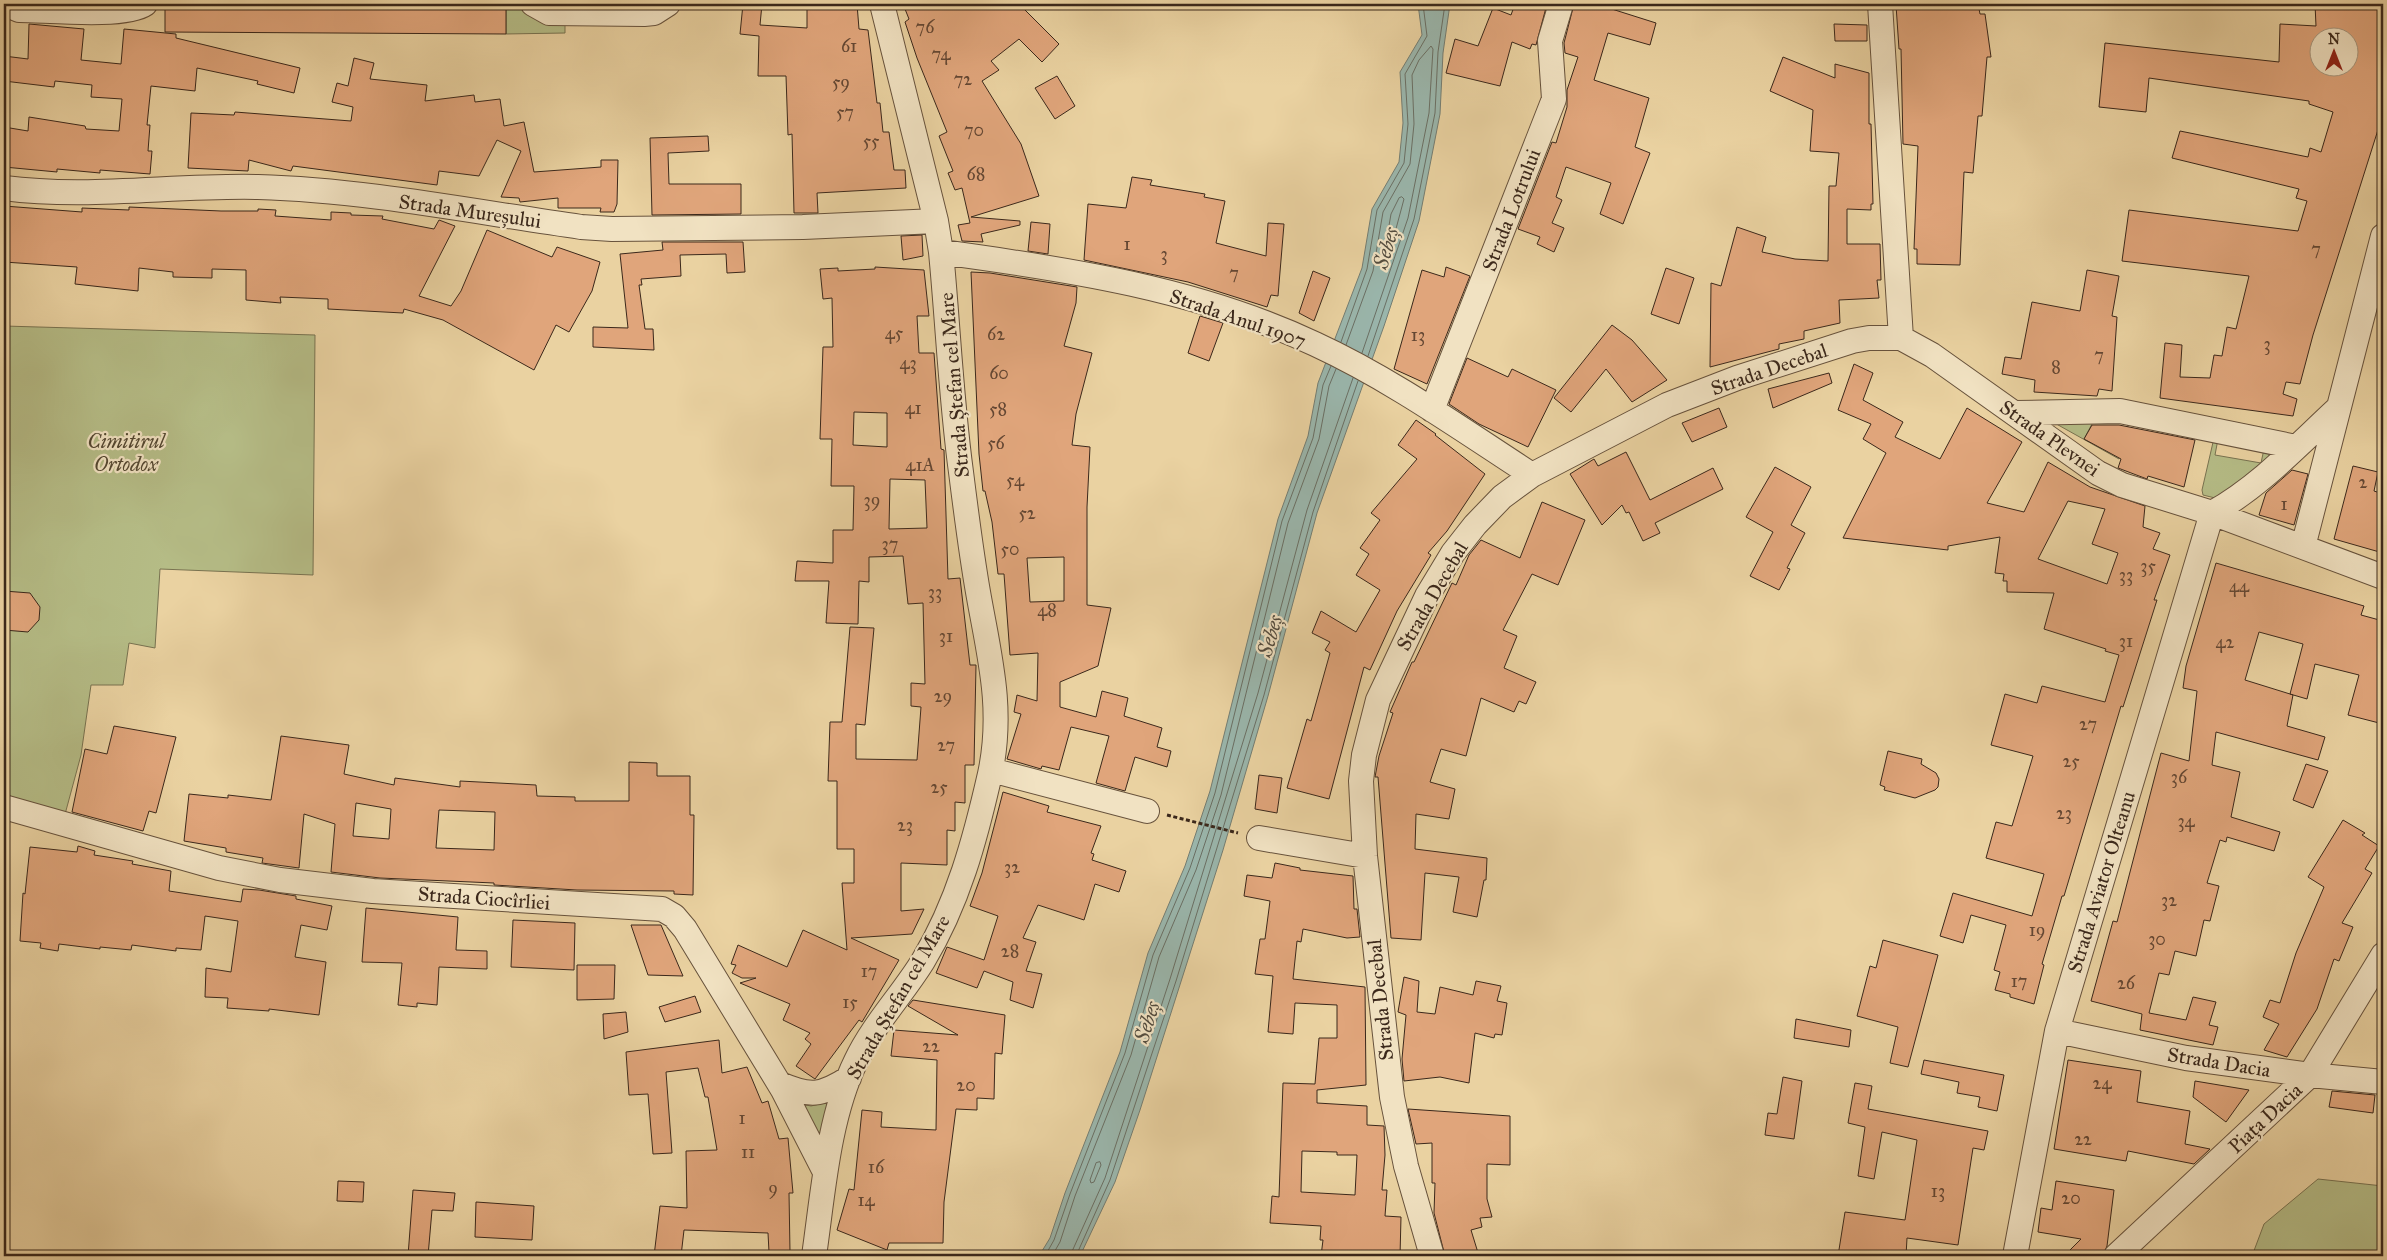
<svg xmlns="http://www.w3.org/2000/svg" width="2387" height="1260" font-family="'IM FELL Great Primer',serif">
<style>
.green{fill:#b5bc86;stroke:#787250}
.water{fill:#9ab6ac;stroke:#747d72}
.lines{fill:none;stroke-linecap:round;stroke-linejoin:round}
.shore{stroke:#6a6f64;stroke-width:1}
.building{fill:#e0a57b;stroke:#3b281b;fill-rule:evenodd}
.minor-casing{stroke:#67523c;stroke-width:26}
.path{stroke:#3b281b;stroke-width:3;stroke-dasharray:4 2.5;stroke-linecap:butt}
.minor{stroke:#f1e2c2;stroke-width:24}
.labels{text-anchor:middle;stroke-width:4.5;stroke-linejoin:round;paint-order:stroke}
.number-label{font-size:18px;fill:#644733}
.street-label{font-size:20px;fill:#3b281b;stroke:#f1e2c2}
.park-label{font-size:20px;font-style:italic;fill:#534630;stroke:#f1e2c2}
.water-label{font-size:21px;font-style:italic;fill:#534c3f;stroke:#f1e2c2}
</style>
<rect width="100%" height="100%" fill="#ead2a1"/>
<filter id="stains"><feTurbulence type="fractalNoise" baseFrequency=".004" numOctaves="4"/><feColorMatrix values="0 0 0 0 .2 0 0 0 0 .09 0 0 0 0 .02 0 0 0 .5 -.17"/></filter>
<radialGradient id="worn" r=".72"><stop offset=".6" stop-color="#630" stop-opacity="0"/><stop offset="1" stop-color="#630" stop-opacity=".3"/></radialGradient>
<path class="green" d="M506,4h20l39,17v12l-59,1z
M4,326l311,9 -2,240 -153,-6 -5,79 -26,-5 -6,42h-32l-10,70 -17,63 -60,-19z
M2130,418l-11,41 -68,-38 43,-1 -10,19 17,9 25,-15z
M2214,438l4,1 -3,16 46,8 3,-14 6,3 -2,7 -45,37 -8,2 -12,-3 -1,-5z
M824,1103l3,1 -6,30 -2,2 -18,-32 10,2z
M2318,1179l65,7v70h-131l12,-32z"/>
<path class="water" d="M1418,4h32l-7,49 -3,61 -21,107 -35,105 -67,187 -49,183 -45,154 -83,260 -25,72 -35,74h-41l11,-18 15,-45 55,-141 28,-99 37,-87 25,-75 68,-272 30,-83 10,-53 44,-115 10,-59 27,-47 4,-39 -3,-51 22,-37z"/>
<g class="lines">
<path class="shore" d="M1402,197l2,2 -14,52 -3,1 -2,-3 6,-35 8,-16z
M1341,342l26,-73 10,-59 27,-47 4,-39 -3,-50 22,-38 -4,-32
M1346,345l27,-74 10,-59 27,-48 4,-40 -2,-49 7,-15 12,-14 2,3 -4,64 -21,105 -46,135
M1368,356l46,-137 21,-106 3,-61 7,-48
M1100,1162l1,3 -7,17 -3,1 -1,-3 6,-17z
M1045,1256l9,-16 16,-46 55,-141 28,-98 37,-87 25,-75 67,-272 31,-83 10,-53 8,-19
M1052,1256l8,-14 15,-46 56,-141 28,-98 37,-87 25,-75 67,-272 31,-84 10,-53 7,-17
M1070,1256l35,-78 65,-199 88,-286 49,-183 46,-132
M1076,1256l34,-76 66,-199 88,-286 49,-183 45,-131"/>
</g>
<path class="building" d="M165,4h341v30l-341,-2z
M743,4h19l-2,21 47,3v-24h50l2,25 9,1 9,73h3l3,29h6l5,38h11l1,18 -89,5 1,20h-24l-2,-79 -4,1 -2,-59h-28l1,-40 -19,-2z
M903,4h116l40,40 -17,18 -23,-23 -28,22 8,9 -17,11 39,63 18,52 -68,21 49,4v4l-39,9 2,8 -21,-1 -4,-16 12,-2 -8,-35 -7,2 -7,-17 5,-2 -14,-35 8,-4 -30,-74 -12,-36 4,-3z
M1515,4h32l-11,41 -4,-1 -2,5 -18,-7 -12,44 -54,-13 9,-34 23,7 15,-38 18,7z
M1574,4h22l60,19 -6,22 -42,-12 -14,47 55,18 -14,49 15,6 -27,71 -23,-10 11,-31 -45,-16 -10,30 6,3 -10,23 12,5 -10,24 -17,-8 3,-7 -22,-8 34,-87 4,1 11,-36v-17l11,-33 -13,-4 -1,-10z
M1913,4h65l2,10h5l6,43h-4l-5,59h-4l-5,57 -9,-1 -4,93 -43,-1v-15h-3l4,-103 -15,-2 -2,-95h-2l-3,-44z
M2315,4h68v110l-70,221 -13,49 -14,-2 -3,12 14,5 -4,17 -133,-18 5,-55 17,2 -2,32 30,1 4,-23 8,1 5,-29 9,2 13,-53 -127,-15 7,-51 169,21 9,-30 -11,-3 3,-9 -127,-31 8,-27 128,26 2,-9 11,4 12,-40 -24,-8v-3l-160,-23 -3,34 -47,-5 6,-64 174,19 1,-38 36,2zM2320,38h30v30h-30z
M29,24l55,5 -3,31 40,4 3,-35 52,5v4l124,30 -6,25 -37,-9 1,-3 -61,-13 -2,23 -44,-5 -4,39h3l-2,26h4l-2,23 -50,-4v3l-43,-4v3l-53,-5v-40l24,4 1,-14 56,9 1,3 33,2 3,-32 -31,-2 1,-12 -37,-4 -1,6 -50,-6v-25l24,3z
M1834,24l33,1v16h-32z
M1783,57l52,21v-14l34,9v51h2l2,80h-2v6l-24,-1v35h33l1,36h-4l2,18 -40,2 1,23 -36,8v8l-25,5v5l-69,18 1,-84 10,3 16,-59 29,10 -4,15 33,7 33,2 1,-75h7l3,-33 -29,-2 3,-41 -43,-19z
M354,58l20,5 -4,16 57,6 -2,16 49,-6 1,7 25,-3 4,27 20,-4 10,50 67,-5v-7h17l-1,44 -3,8h-14l1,-4h-43v-10l-38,4 -1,-4 -18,-1 20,-46 -24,-11 -18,36 -40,-5 -2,14 -144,-19 -2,5 -42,-11 -1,11 -60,-3 3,-55 43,2 1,-3 116,9 2,-14 -21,-5 5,-19 11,3z
M1057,76l18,30 -20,13 -20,-31z
M708,136l1,15 -41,2 1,31h72v30l-89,1 -2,-77z
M1132,177l20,3 -2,5 55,9 -1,3 21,4 -9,42 50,13 2,-33 16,1 -6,72 -7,-1 -4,12 -79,-25 -104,-22 4,-56 38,4z
M4,206l78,6v-4l47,2v-3l92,4h37v-2l18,1 -1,6 56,4v-8l20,1v2l32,1 -1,3 52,10 5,-9 16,6 -36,70 32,10 10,-15 26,-61 65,27 5,-10 43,15 -8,29 -23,41 -13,-7 -22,45 -91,-50 -39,-11 -1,4 -75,-4v-10l-48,-2 1,6 -35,-3v-30l-34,-1v9l-39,-1v-5l-34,-4 -1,23 -63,-7 2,-17 -73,-5z
M1031,222l19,2 -2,30 -20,-3z
M922,235l1,21 -20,4 -2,-24z
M662,242h81l2,30 -18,1 -1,-19 -46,1 1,21 -40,3 1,6h-3l6,44h8l1,21 -61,-3v-20l35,1 -8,-74 43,-4z
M875,267l49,3 5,46h-12l2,37h15l7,96 3,1 4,129 12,-1 10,87h6l-2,100h-9v38l-10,-1v29l-8,-1v35l-46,-2v48l23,-2 -12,25 -61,4 48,22 -37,62 -3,-2 -44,59 -19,-13 15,-22 -6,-5 5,-6 -27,-13 7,-16 -50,-21 16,-5h-14l-10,-5 4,-8 -5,-1 7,-19 49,22 16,-37 44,20 -5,-67h12v-34h-17v-68h-9l2,-59h12l8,-95 24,1 -9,97 -9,-1v35l61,1 4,-53 -10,-1v-23l14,1 -2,-81 -15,1 -5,-48 -34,1v25l-10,-1 -1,43 -32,-1 3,-42h-34l2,-20 36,2v-33h20l1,-44h-23l1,-47h-12l3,-92h10l-1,-49 -9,1 -3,-30 18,-1v3l37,-2zM854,412l33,1v34l-34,-2zM890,479l35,1 2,48 -38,1z
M1446,267l24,9 -43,108 -33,-15 28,-99 22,7z
M1666,268l28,10 -15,46 -28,-10z
M2087,270l32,6 -7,40 5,1 -5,74 -13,-2 -2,7 -63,-4 1,-12 -33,-6 3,-17 16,2 11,-57 48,9z
M1313,271l17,7 -16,43 -15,-8z
M971,272l19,1 87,14 -1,16 -12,43 28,7 -16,61 -4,31 18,2 -3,60v98l24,3 -13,58 -38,16v25l36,10 6,-26 26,7 -4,18 38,12 -5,19 14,4 -4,16 -32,-10 -10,34 -29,-8 13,-47 -38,-9 -12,43 -17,-4 -1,3 -34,-10 14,-45 -7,-2 3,-17 20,6 1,-48 -28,2 -6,-81h-6l-6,-52 -7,-31h-2l-4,-37zM1064,557v44l-34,1 -3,-44z
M1200,316l23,7 -14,38 -21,-8z
M1612,325l20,15 35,40 -35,22 -26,-33 -35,43 -17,-14z
M1467,358l41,19 4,-8 44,21 -28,57 -49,-23 -30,-20z
M1854,364l19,9 -10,27 40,22 -8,15 45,22 27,-51 55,34 -35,61 37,9 24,-50 42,25 55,19 -2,21 17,6 -7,16 17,6 -16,45h3l-34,107 -2,-1 -57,190h-2l-20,68 2,1 -10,39 -24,-7v-3l-15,-4 5,-18 -6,-2 12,-45 -35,-10 -8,28 -23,-7 13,-43 79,23 12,-42 -58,-16 10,-36 16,4 21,-70 -42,-11 14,-51 32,9 5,-17 63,16 14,-47 -14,-4 1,-2 -62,-20 10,-36 -47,-1v-11h-4l1,-7 -9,-1 5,-36 -52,9v4l-105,-12 43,-85 -23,-14 8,-15 -33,-14zM2068,501l37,8 -13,35 26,9 -11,31 -69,-25z
M1829,373l3,10 -59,25 -5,-19z
M1719,408l8,19 -35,15 -10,-19z
M1416,420l20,14 -1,1 50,39 -38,57 -19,22 3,2 -34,56 -27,59 -6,-3 -35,132 -42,-11 20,-69 4,2 19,-68 -5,-3 5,-8 -18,-9 9,-22 35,21 24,-42 -24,-15 13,-21 -9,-6 20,-28 -9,-7 46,-54 -19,-14z
M2092,425h27l76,15 -11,47 -36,-11 -1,3 -29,-11 3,-9 -37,-20z
M1626,452l24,48 63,-32 10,21 -68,34 5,10 -17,8 -14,-29 -3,1 -4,-8 -20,20 -32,-51 24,-15 4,7z
M2353,466l25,6 -4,19 9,3v59l-49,-14z
M1775,467l36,20 -20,38 14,8 -18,35 3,1 -11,21 -29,-14 23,-44 -27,-15z
M2292,470l16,4 -14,51 -35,-10 7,-22z
M1542,502l43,18 -27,65 -26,-11 -29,56 14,6 -13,32 32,14 -10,22 -7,-3 -5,11 -33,-14 -15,58 -25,-7 -11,33 25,7 -6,30 -33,-5 -1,35 72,9 -1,22h-2l-7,37 -24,-5 6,-35 -34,-4 -4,67 -30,-2 -13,-161h-3l4,-21 14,-43 -3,-1 22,-50h2l38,-79 4,2 13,-30 12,-15 39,18z
M2216,563l148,43 -3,9 22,6v103l-35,-9 11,-40 -44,-11 -8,35 -17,-5 3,1 -6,31 38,11 -7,23 -102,-28 -4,33 28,7 -9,45 49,15 -6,19 -47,-14 -1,5 -6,-2 -13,43 12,3 -9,35 -6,-1 -8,36 -21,-5 -6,24 -10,-2 -10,40 37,7 7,-23 23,5 -7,23 9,2 -5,18 -73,-15 2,-16 -51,-13 22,-80 4,1 44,-169 28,8 8,-70 -14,-3 3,-22zM2259,632l44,12 -13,50 -45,-14z
M4,591l26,2 10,14 -1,13 -11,12 -24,-2z
M114,726l62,11 -20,76 -7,-2 -6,20 -71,-19 13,-63 22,5z
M281,736l68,9 -5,29 50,11 1,-7 65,9v-6l76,4 1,11 38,1v4h54v-39l28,1v13h33v39h4l-1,80 -19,-1v-3l-97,-1 -83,-5v-2l-114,-5 -49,-6 4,-48 -31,-10 -5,54 -37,-5 1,-5 -25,-4 -12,-2v-4l-42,-7 5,-47 39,4v-3l43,5zM356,803l35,6 -2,30 -36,-3zM439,810l56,2 -1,38 -58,-2z
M1888,751l34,8 -1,5 15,9 3,6 -1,8 -3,3 -20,8 -31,-8 1,-3 -5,-2z
M2306,764l22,7 -15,37 -20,-8z
M1259,775l23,3 -5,35 -22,-4z
M1003,792l46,14 -2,6 54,14 -10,27 3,1 -2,6 34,11 -7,21 -24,-8 -11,36 -46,-15 -15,33 13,4 -10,29 16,3 -9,34 -23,-8 3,-18 -29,-11 -7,17 -41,-15 11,-26 37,13 14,-44 -28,-10 12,-33z
M2343,820l22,13 -3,2 17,11 -14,23 7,4 -30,50 11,4 -14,34 -5,-2 -17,50 -30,48 -23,-7 15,-26 -16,-7 7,-17 10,3 16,-50 28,-66 -16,-10z
M78,846l17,5 -1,4 39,6 -1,3 39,7 -2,20 72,11 2,-13 16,1 37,6v3l36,7 -5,24 -26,-5 -6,32 31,5 -7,53 -50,-6v2l-42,-3 1,-10 -23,-1 1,-29 25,4 7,-51 -33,-5 -4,34 -25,-2v3l-44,-6 -1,5 -31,-3v2l-41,-5 -1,7 -18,-3 1,-5 -21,-2 3,-48 2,1 5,-47 47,5z
M1275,863l25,5v2l53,6 1,33h3l3,28 -13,1 -44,-9 -2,13 -4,-1 -4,38 72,8 1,98 -49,5v13l50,3v19l17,1 1,29 -3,35h5l-2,26 16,1 -1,39h-79l2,-16h-3l1,-14 -51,-3 2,-27 7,1 4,-114 32,1 4,-46h18v-33l-42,-2 -2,31 -25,-2 5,-56 -18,-2 5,-35h5l5,-38 -26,-5 3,-21 25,3zM1302,1151l35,1v3h20l-2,40 -54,-3z
M366,908l92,9 -2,33 31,1v18l-48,-2 -2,38 -20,-2v4l-19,-2 4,-42 -40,-1z
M513,920l62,3 -1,47 -63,-3z
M631,925h30l22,51 -35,-1z
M1883,940l55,15 -30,112 -18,-4 8,-36 -41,-11 13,-50 6,2z
M577,965h38l-1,34 -37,1z
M1404,977l15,4 -2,31 18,2 5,-27 33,8 3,-14 25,5 -4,15 10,2 -5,32 -7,-1 -1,4 -19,-5 -6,50 -29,-6 -36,4 -2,-22 4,-44 -8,-3z
M695,996l6,16 -36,10 -6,-15z
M913,1000l92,15 -3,39 -7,-1 -1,46 -17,-1v12l-21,-1 -12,93 -1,41h-54l-2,7 -50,-20 12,-41 5,1 8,-80 20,2 -1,15 55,3 1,-70 -46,-4 3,-26 64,5 -50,-29z
M626,1012l2,20 -24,7 -1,-25z
M1796,1019l55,11 -2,17 -55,-9z
M719,1040l3,33 25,-6 15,36 6,-2 11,38 9,-1 5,55h-4l1,59h-21l-1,-19 -84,-3 -3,26h-27l6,-50 27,2 -1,-57 31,-1 -9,-53h-3l-7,-29 -32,4 6,81 -19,1 -5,-60 -19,1 -3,-43z
M1924,1060l80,15 -7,36 -19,-4 2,-10 -23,-4 2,-11 -38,-8z
M2068,1060l73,11 -4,31 53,9 -5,33 25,5 -16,15 -66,-13 -2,10 -72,-12z
M1783,1077l19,4 -8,58 -29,-4 3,-22 9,1z
M2195,1081l54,9 -23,32 -33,-25z
M1855,1083l17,3 -4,23 120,22 -4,19 -11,-2 -15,97 -51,-7 -1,18h-68l7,-44 60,8 12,-80 -35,-8 -8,47 -16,-3 7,-49 -17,-4z
M2332,1091l43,4 -2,18 -44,-6z
M1408,1109l102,7v49l-23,-1v35l5,18 -12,1 2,9 -11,3 8,26h-34l-11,-43 1,-30h-3v-40l-16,1z
M338,1181l26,1 -1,20 -26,-1z
M2056,1181l58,9 -7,56 -4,10h-39l17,-17 -43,-7 3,-24 11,2z
M413,1190l42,3 -2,18 -21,-1 -4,46h-20z
M476,1202l58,4 -2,34 -57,-3z"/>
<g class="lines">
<defs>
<path id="minor" d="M5,4l14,6c27,0 106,8 126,-6
M533,4l16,9 95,1 10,-1 14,-9
M1880,4l21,334
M4,188c84,11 169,-3 254,-1 107,3 217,25 323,40l31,2 191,-2 133,-6
M941,252c127,17 257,37 374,92 76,35 146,85 217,131
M1432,410l122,-311 -4,-58 11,-37
M2015,413l105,-2 176,36
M2212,513c47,-26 85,-67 125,-104
M2303,547l80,-311
M991,770l156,41
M4,807l215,61 61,12 93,11 289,18 12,7 11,13 98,161 42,82
M1259,838l106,18
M2057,1031l129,27 124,17 73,7
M780,1084c30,13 41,12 69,-6
M814,1256c9,-62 14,-138 42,-195 17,-36 46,-66 67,-100 35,-58 52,-121 67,-187 14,-66 -1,-119 -12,-182 -7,-40 -12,-80 -17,-120 -10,-73 -13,-147 -20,-220l-5,-31 -54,-217
M1432,1256l-26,-90 -14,-69 -27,-241 -4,-75 3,-26 14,-55 49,-104 26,-43 22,-28 27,-28 30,-22 135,-70 70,-27 115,-37 17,-3h32l31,17 166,118 24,12 90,28 171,64
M2015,1256l42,-225 155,-518
M2116,1256l194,-181 73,-120"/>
</defs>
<use href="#minor" class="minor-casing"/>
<path class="path" d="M1167,815l71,18"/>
<use href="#minor" class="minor"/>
</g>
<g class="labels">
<g class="number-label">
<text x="925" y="33">76</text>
<text x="849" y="52">61</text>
<text x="941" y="60">74</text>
<text x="963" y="85">72</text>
<text x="841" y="88">59</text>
<text x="845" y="118">57</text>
<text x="974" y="136">70</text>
<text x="871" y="147">55</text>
<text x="976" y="180">68</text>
<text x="1127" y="250">1</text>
<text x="2316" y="255">7</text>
<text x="1164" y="260">3</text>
<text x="1234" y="279">7</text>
<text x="894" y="339">45</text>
<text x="996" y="340">62</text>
<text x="1418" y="341">13</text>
<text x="2267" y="350">3</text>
<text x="2099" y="361">7</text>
<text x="908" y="369">43</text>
<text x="2056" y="373">8</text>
<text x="999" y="379">60</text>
<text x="913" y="414">41</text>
<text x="998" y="415">58</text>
<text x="996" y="449">56</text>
<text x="920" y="471">41A</text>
<text x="1015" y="486">54</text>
<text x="2363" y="488">2</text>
<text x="872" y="506">39</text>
<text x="2284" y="510">1</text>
<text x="1027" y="519">52</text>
<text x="890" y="550">37</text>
<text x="1010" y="555">50</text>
<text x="2148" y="572">35</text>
<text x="2126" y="581">33</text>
<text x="2239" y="592">44</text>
<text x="935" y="598">33</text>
<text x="1047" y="616">48</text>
<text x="946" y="642">31</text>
<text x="2126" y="647">31</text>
<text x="2225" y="648">42</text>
<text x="943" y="702">29</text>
<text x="2088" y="730">27</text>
<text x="946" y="751">27</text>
<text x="2071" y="767">25</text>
<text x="2179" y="783">36</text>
<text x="939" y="793">25</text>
<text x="2064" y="819">23</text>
<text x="2186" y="827">34</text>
<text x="905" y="831">23</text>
<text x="1012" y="873">32</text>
<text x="2169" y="906">32</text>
<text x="2037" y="936">19</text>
<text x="2157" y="945">30</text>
<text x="1010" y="957">28</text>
<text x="869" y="977">17</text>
<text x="2019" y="987">17</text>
<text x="2126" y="989">26</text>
<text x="850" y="1008">15</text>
<text x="931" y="1052">22</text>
<text x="2102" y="1089">24</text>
<text x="966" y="1091">20</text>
<text x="742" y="1124">1</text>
<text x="2083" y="1145">22</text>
<text x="748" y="1158">11</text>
<text x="876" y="1173">16</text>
<text x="773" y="1194">9</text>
<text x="1938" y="1197">13</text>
<text x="2071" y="1204">20</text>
<text x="866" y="1206">14</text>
</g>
<g class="street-label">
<text transform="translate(1511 210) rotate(-69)" y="7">Strada Lotrului</text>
<text transform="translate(470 211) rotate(8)" y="7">Strada Mureșului</text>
<text transform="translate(1238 318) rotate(19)" y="7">Strada Anul 1907</text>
<text transform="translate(1769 369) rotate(-19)" y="7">Strada Decebal</text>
<text transform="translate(954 385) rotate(-95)" y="7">Strada Ștefan cel Mare</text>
<text transform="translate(2050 438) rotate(35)" y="7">Strada Plevnei</text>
<text transform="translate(1432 596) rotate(-60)" y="7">Strada Decebal</text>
<text transform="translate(2101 882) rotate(-73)" y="7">Strada Aviator Olteanu</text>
<text transform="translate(484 898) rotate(4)" y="7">Strada Ciocîrliei</text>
<text transform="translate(898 997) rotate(-60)" y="7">Strada Ștefan cel Mare</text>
<text transform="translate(1380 1000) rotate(-96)" y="7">Strada Decebal</text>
<text transform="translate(2219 1062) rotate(9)" y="7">Strada Dacia</text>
<text transform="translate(2265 1118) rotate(-43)" y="7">Piața Dacia</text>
</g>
<g class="park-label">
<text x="126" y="448">Cimitirul<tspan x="126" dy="23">Ortodox</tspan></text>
</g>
<g class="water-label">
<text transform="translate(1386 248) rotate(-73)" y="7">Sebeș</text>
<text transform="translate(1270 636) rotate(-73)" y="7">Sebeș</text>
<text transform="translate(1147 1022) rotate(-72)" y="7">Sebeș</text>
</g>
</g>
<rect width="2387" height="1260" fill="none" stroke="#ead2a1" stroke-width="20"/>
<rect x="5" y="5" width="2377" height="1250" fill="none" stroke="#3b281b" stroke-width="2.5"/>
<rect x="10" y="10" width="2367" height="1240" fill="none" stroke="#3b281b"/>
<g transform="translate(2334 52)"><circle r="24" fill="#f1e2c2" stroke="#a8987f"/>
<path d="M0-4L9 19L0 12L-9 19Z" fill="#8f2418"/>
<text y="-8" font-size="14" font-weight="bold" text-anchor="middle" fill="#3b281b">N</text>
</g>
<rect width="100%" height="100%" filter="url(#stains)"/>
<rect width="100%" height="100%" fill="url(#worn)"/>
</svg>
